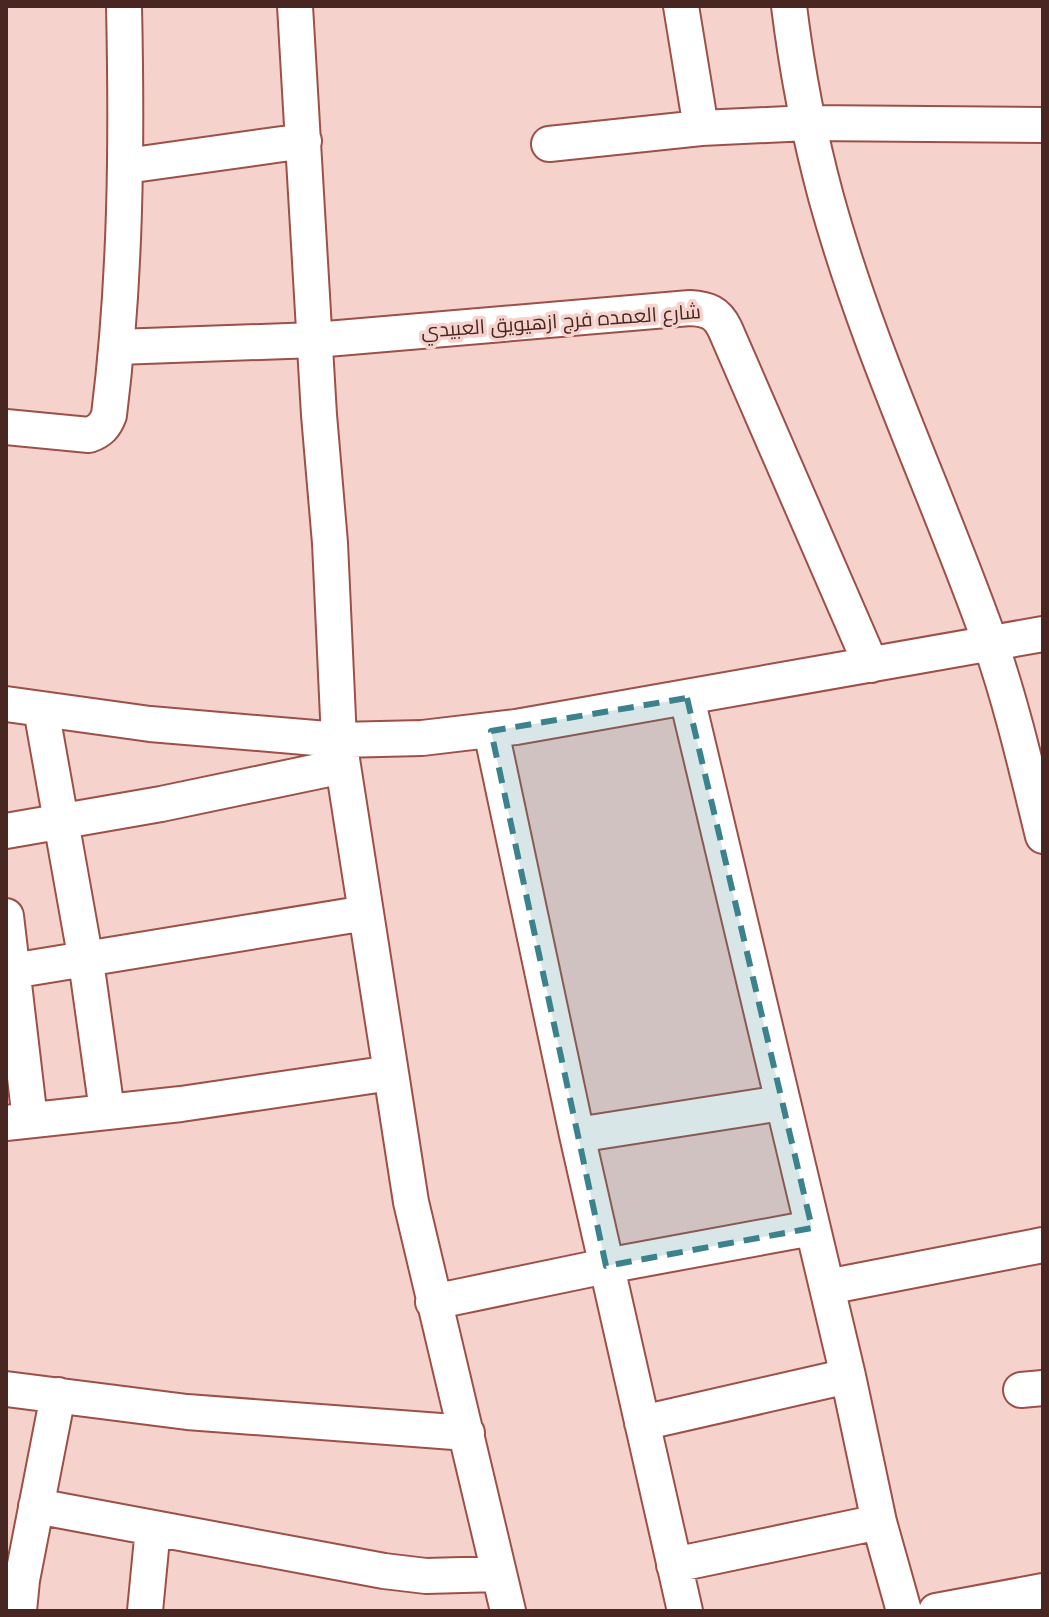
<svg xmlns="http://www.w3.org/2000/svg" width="1049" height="1617" font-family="'DM Sans',Cairo,sans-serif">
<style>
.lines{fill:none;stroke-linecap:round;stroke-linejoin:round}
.minor-casing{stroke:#9c5047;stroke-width:38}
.minor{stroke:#fff;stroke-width:34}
.marked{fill:#3c828d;fill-opacity:0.2;stroke:#3c828d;stroke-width:6;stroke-dasharray:16 10;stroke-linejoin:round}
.labels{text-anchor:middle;stroke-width:7;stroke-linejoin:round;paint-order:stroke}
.street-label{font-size:20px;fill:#482722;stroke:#f6d2cd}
</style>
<rect width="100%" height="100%" fill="#f6d2cd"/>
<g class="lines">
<defs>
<path id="minor" d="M681,6l20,122
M789,6c8,65 20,128 37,191 42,153 111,296 164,445 22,63 37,129 53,194
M549,144l152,-16 107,-5 235,2
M126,166l178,-25
M117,347l198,-7 375,-32c17,1 27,4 35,21l146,336
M6,427l83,8c11,-4 16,-9 20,-20 17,-136 18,-273 15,-409
M687,698l161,678 31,146 25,89
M6,704l144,20 189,16 83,-2 94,-11 527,-93
M41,709l45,252 21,150
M491,731l86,404 108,476
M6,831l155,-27 182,-38
M6,916l24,204
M6,972l360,-59
M391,1073l20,129 97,409
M6,1123l175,-19 210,-31 -52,-333 -9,-197 -11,-128 -24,-409
M577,1135l205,-32
M827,1287l216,-42
M433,1302l173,-36 206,-38
M6,1389l181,23 280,21
M1021,1390l22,-2
M642,1423l206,-47
M36,1506l348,65 42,5 73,-2
M674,1565l205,-43
M19,1611l3,-31 36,-185
M145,1611l8,-83
M936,1611l107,-20"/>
</defs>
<use href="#minor" class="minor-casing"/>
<use href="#minor" class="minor"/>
</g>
<path class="marked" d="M687,698l125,530 -206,38 -115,-535z"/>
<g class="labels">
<g class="street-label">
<text transform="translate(561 321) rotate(-4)" y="7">شارع العمده فرج ازهيويق العبيدي</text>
</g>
</g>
<rect width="1049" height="1617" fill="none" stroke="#482722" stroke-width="16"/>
</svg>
